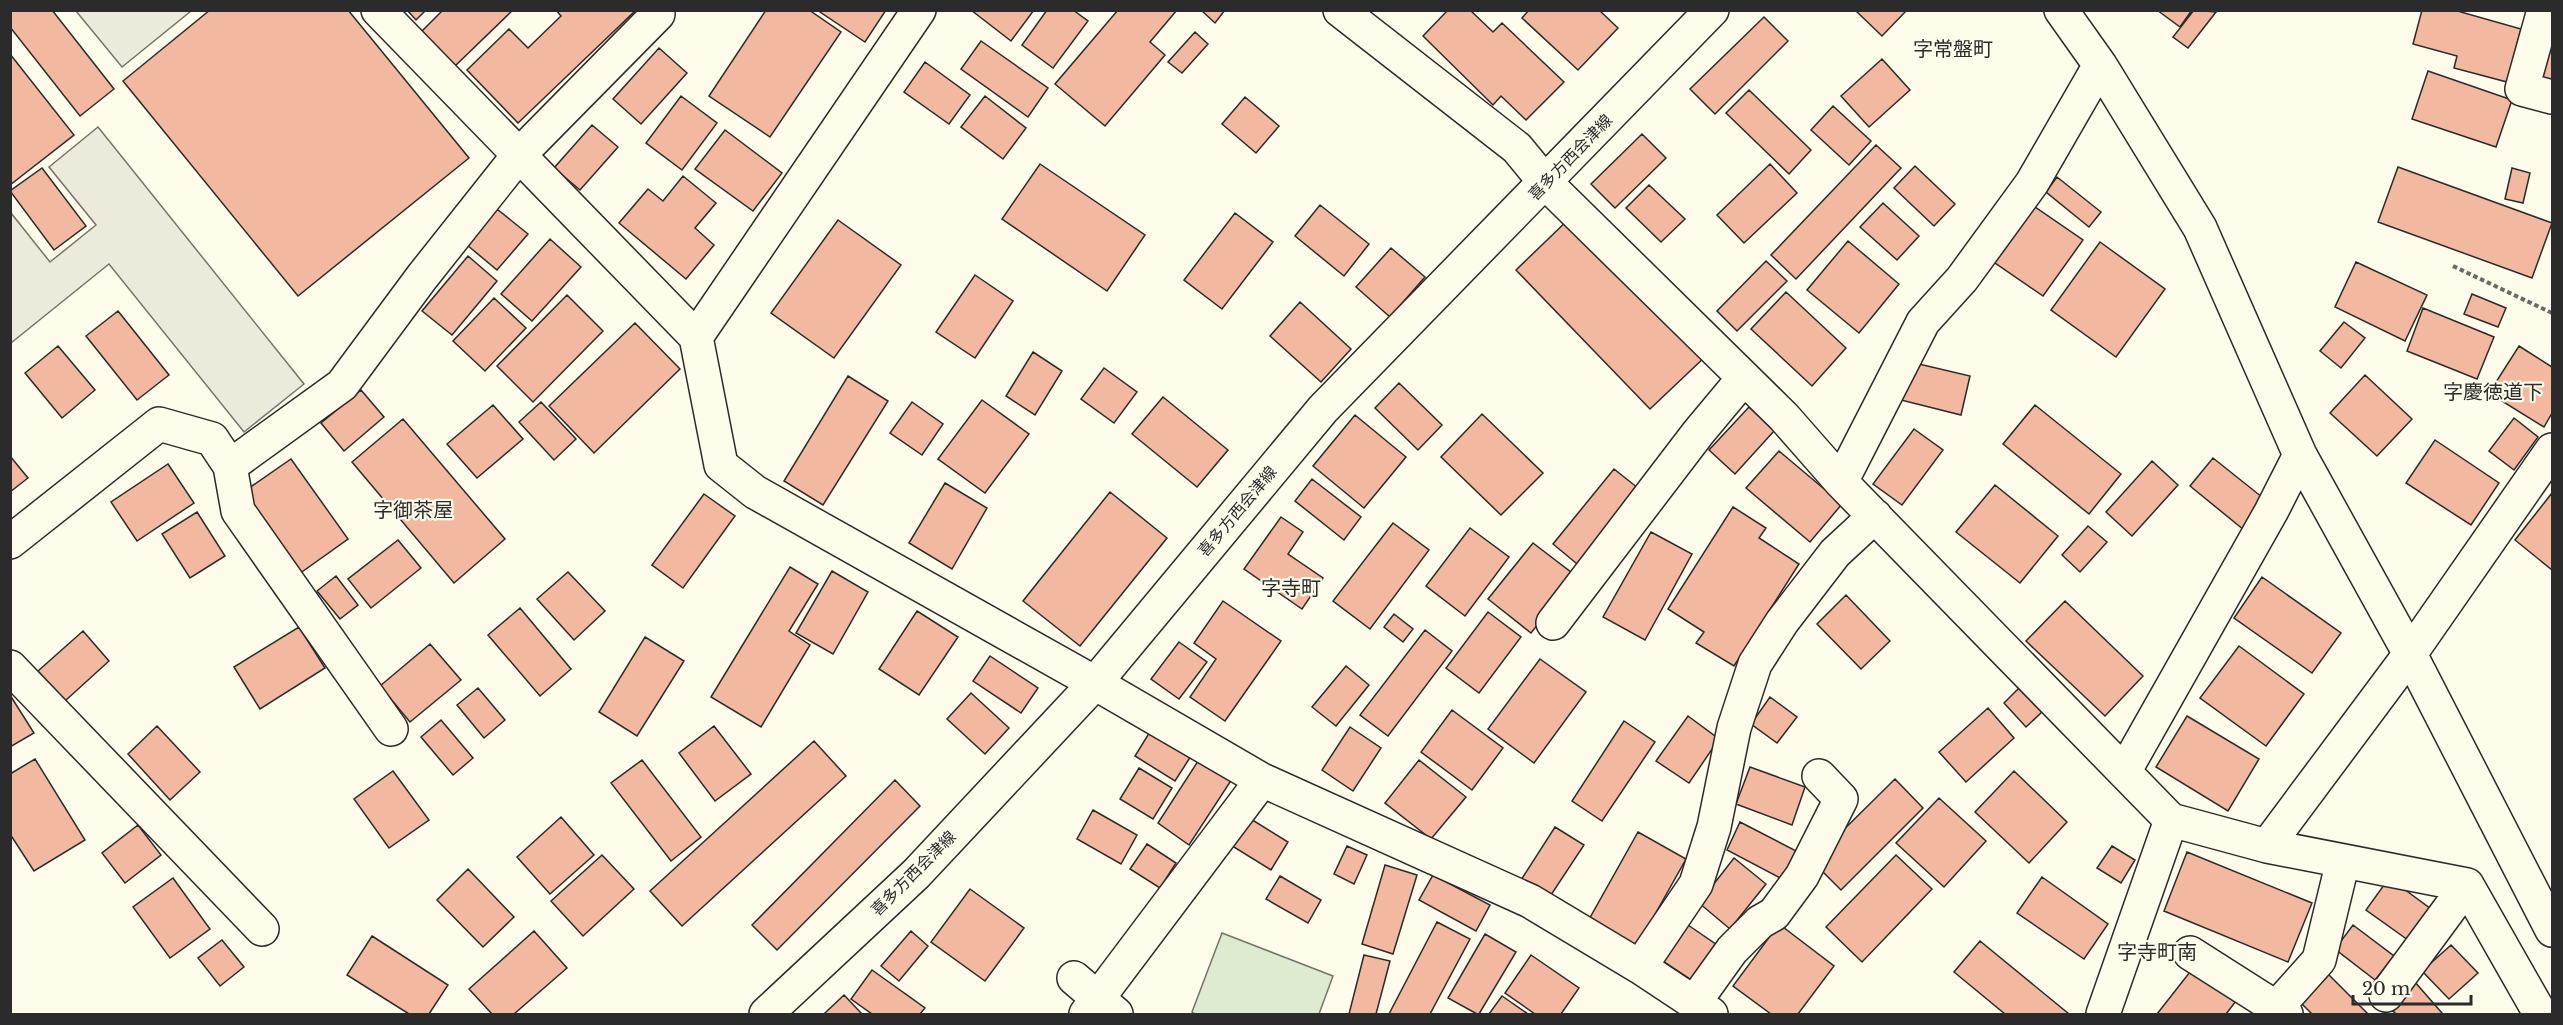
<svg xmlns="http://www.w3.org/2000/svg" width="2563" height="1025" font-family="'Libre Baskerville','Noto Sans JP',serif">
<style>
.green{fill:#deebd1;stroke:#74746e;stroke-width:1.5}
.parking{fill:#eceadb;stroke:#74746e;stroke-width:1.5}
.building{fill:#f2b8a0;stroke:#2b2b2b;stroke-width:1.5}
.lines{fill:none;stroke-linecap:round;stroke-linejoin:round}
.minor-casing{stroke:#2b2b2b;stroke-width:36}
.major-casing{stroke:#2b2b2b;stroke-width:36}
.path{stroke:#6a6964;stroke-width:4;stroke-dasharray:4.5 3;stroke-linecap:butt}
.minor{stroke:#fdfbea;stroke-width:33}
.major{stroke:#fdfbea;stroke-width:33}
.labels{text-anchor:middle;stroke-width:4.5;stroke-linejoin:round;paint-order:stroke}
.street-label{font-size:16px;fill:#2b2b2b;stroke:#fdfbea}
.quarter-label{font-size:20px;fill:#2b2b2b;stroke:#fdfbea}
</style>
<rect width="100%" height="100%" fill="#fdfbea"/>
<path class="green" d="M1222,933l111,43 -14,38h-124l-3,-2z"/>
<path class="parking" d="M76,11h115l-69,56z
M98,127l206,257 -60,48 -135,-168 -98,79v-130l39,49 46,-37 -47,-58z"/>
<path class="building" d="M10,10h42l62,79 -34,27 -70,-89z
M210,10h138l121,148 -171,138 -175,-215z
M407,10h19l-10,10z
M443,10h70l-59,57 -33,-35z
M556,10h80l-118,113 -51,-53 42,-41 19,19 33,-32z
M766,10h43l32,22 -71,105 -61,-41z
M817,10h69l-21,32z
M971,10h63l-23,31z
M1047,10h26l15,11 -35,47 -31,-23z
M1118,10h59l-27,32 15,13 -60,71 -50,-42z
M1201,10h24l-10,13z
M1448,10h22l23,22 9,-9 62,59 -38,38 -25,-24 -8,9 -70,-69z
M1529,10h70l19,18 -40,42 -56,-52z
M1855,10h52l-25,26z
M2157,10h35l-12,17z
M2194,10l22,2 -28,36 -15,-11z
M2422,10h32l67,19 -14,53 -53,-14 3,-12 -44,-12z
M1764,17l24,24 -73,73 -25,-25z
M1195,32l13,12 -26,29 -14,-11z
M2552,40v45l-22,-6z
M981,41l67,47 -20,29 -67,-48z
M659,48l28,25 -46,51 -28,-25z
M10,54l64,81 -64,50z
M1882,59l28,31 -41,37 -28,-31z
M925,62l45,33 -21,29 -45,-32z
M2428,71l84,29 -16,47 -84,-28z
M1749,90l62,60 -22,24 -63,-61z
M681,96l36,27 -35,47 -36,-27z
M985,96l41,32 -23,31 -42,-32z
M1245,97l34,29 -23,27 -34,-29z
M1833,106l38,35 -22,24 -38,-35z
M592,125l26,22 -38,43 -26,-22z
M725,130l57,43 -29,38 -58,-42z
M1642,134l24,24 -51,50 -24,-24z
M1876,145l25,23 -105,111 -25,-24z
M1040,164l105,71 -38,56 -105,-72z
M1770,164l27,29 -53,50 -27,-28z
M1915,166l40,38 -21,22 -40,-38z
M2398,167l154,56 -20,55 -154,-56z
M42,168l44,58 -32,24 -44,-59z
M2512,168l18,5 -7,30 -18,-4z
M683,176l33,27 -21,25 19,17 -28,34 -67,-56 29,-34 15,12z
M2057,177l44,35 -12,15 -43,-35z
M1649,185l36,34 -24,23 -35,-34z
M2019,196l64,44 -40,56 -64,-44z
M1883,203l36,33 -22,24 -37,-33z
M1320,205l49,39 -25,32 -49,-40z
M497,209l31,25 -31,36 -30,-25z
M1235,213l38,29 -51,67 -38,-29z
M1573,215l135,139 -58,55 -134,-139z
M838,220l63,45 -67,93 -63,-45z
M550,239l31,28 -49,54 -31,-27z
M1848,241l51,43 -40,49 -52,-43z
M2100,242l65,47 -49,68 -65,-47z
M1391,248l34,29 -35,40 -34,-30z
M468,256l29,25 -45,54 -30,-24z
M1766,261l21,20 -50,50 -20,-20z
M2356,262l71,33 -22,46 -70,-34z
M975,275l38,26 -38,57 -39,-26z
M1786,292l60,56 -34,38 -61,-57z
M2472,294l34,14 -8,19 -34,-13z
M567,295l36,36 -70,71 -36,-36z
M494,298l32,30 -41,43 -32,-30z
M1300,302l51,47 -30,33 -51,-46z
M2423,308l71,29 -17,42 -70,-28z
M118,311l51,64 -32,25 -51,-64z
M2344,322l21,16 -24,30 -21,-17z
M635,323l45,46 -86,84 -45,-47z
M58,346l37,44 -33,28 -37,-45z
M2519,346l33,21v46l-8,14 -55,-34z
M1033,352l29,19 -27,44 -29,-19z
M1902,360l68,16 -9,39 -68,-17z
M1104,368l33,24 -23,31 -33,-24z
M2365,375l47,44 -35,37 -47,-43z
M848,376l40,25 -65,104 -39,-24z
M1399,383l43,42 -24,25 -43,-42z
M361,390l23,27 -40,34 -23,-28z
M1163,397l65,53 -31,37 -65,-53z
M982,400l47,34 -44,59 -47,-34z
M541,402l35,37 -22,21 -35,-38z
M912,402l31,22 -21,31 -32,-22z
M493,405l30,34 -46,39 -30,-34z
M2035,405l86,69 -32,40 -86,-70z
M1749,407l25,24 -39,43 -26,-24z
M1482,414l61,59 -42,42 -60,-58z
M1355,415l51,42 -42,51 -51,-42z
M2514,418l24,19 -24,33 -25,-19z
M403,419l102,120 -51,44 -102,-121z
M1914,429l29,21 -41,55 -29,-21z
M2435,440l64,43 -28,42 -65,-42z
M1779,451l63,53 -32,38 -64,-54z
M10,456l18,22 -18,14z
M2213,458l54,43 -23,29 -54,-44z
M291,459l57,80 -49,35 -57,-81z
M2152,461l26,24 -46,51 -26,-24z
M168,464l26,39 -57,38 -26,-39z
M1614,469l29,23 -61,76 -29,-24z
M1312,479l49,38 -17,23 -49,-39z
M945,483l42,25 -35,61 -43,-26z
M1995,485l63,51 -38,47 -64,-51z
M1110,492l57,46 -87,108 -57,-45z
M2552,493v77l-37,-30z
M704,494l31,22 -52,72 -31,-23z
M1733,507l33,21 -7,10 40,26 -65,102 -38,-23 8,-11 -36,-23z
M197,512l28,44 -35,22 -28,-44z
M1281,517l22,15 -15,22 35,24 -21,31 -58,-40z
M1393,523l36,27 -59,79 -37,-28z
M2088,526l19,16 -27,30 -18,-17z
M1470,528l39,29 -44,59 -39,-30z
M1651,532l41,22 -47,86 -42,-23z
M398,540l23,28 -50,40 -23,-29z
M1533,543l43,33 -45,57 -43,-34z
M790,567l28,17 -29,47 21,14 -49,82 -50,-30z
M832,571l36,21 -35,62 -37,-21z
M568,572l37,39 -31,29 -37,-41z
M336,576l22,29 -18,14 -23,-28z
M2262,577l79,56 -29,40 -78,-55z
M1846,595l44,46 -29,28 -44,-45z
M1223,601l58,40 -56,80 -35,-24 26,-38 -22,-16z
M2065,601l78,75 -38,40 -79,-75z
M520,608l51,61 -31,27 -52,-61z
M917,611l41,26 -39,58 -40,-26z
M1488,612l33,25 -42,56 -33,-25z
M1394,614l19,15 -10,13 -19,-15z
M299,627l26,41 -65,41 -26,-42z
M1425,630l27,21 -64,85 -28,-21z
M83,631l26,30 -44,40 -27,-30z
M645,637l39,24 -47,75 -38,-24z
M1179,642l28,20 -28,37 -28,-20z
M430,644l31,36 -51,42 -30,-36z
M2239,646l65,48 -38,52 -66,-48z
M990,656l48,32 -17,25 -48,-32z
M1540,659l46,33 -52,71 -46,-34z
M1346,666l23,19 -33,41 -24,-19z
M478,688l27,32 -21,18 -27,-33z
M2019,688l23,24 -16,15 -22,-24z
M971,693l38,35 -24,26 -38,-35z
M10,695l24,38 -24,14z
M1770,697l27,20 -20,26 -26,-19z
M1988,708l26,30 -48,44 -27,-30z
M1452,710l51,38 -31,42 -51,-38z
M1688,716l31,23 -30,44 -33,-22z
M2187,716l72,43 -31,52 -72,-44z
M441,720l32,38 -20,17 -32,-38z
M1624,721l31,21 -53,79 -30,-20z
M157,726l43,46 -30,28 -42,-46z
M714,726l37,48 -36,27 -36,-48z
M1350,727l31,21 -28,43 -31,-21z
M1151,730l40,26 -16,25 -40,-25z
M814,741l32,35 -164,150 -32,-35z
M1202,755l32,21 -45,69 -31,-22z
M35,759l50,81 -51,31 -24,-37v-60z
M642,760l59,77 -30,24 -60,-78z
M1419,760l47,37 -35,42 -46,-36z
M1750,767l55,20 -13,38 -56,-21z
M1139,768l33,20 -19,31 -33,-20z
M393,771l36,49 -40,28 -35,-49z
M2014,771l53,51 -38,41 -54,-51z
M1895,779l28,29 -82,82 -29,-29z
M895,780l25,26 -143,144 -25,-25z
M1939,798l47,43 -42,46 -48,-44z
M1093,810l44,25 -16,29 -44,-25z
M1246,816l42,26 -17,28 -42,-26z
M561,817l33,38 -44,39 -33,-37z
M1740,822l60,31 -14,28 -59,-31z
M138,825l23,30 -36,28 -23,-30z
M1555,827l29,18 -35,53 -28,-18z
M1638,832l48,27 -51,91 -48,-27z
M1147,844l29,19 -16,25 -30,-19z
M1347,846l20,9 -13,29 -20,-10z
M2112,846l23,14 -14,23 -24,-15z
M2187,852l125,51 -24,59 -124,-51z
M602,855l32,34 -51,47 -32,-35z
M1896,855l36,34 -70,73 -36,-35z
M1734,858l32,26 -36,45 -31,-26z
M1385,865l32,10 -24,79 -31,-10z
M468,869l46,48 -31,30 -46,-47z
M1433,875l57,30 -14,26 -57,-31z
M1280,876l41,24 -13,23 -42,-24z
M2042,877l66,47 -24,35 -67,-46z
M173,878l37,51 -40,29 -37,-51z
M2389,878l42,31 -23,31 -42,-30z
M970,889l54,39 -39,53 -54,-39z
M1437,922l33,17 -40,75h-41z
M1779,924l55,42 -36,48h-27l-38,-28z
M1688,925l32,22 -24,36 -33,-22z
M2353,925l41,31 -19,24 -40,-31z
M534,931l33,37 -53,46h-22l-23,-25z
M911,931l17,15 -29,35 -18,-15z
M1485,934l31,18 -37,62h-2l-29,-16z
M372,936l76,49 -19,29h-20l-62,-39z
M222,940l22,27 -24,19 -22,-28z
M1980,941l89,73h-64l-51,-42z
M2451,945l27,28 -29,26 -27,-28z
M1364,955l26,6 -14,53h-27z
M1531,955l48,33 -18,26h-26l-30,-21z
M2197,963l43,33 -14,18h-69z
M872,970l53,38 -5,6h-48l-21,-15z
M2324,970l44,44h-56l-16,-16z
M2414,981l28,32 -1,1h-45l-9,-9z
M844,995l18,19h-36l-1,-1z
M1502,996l26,18h-39z"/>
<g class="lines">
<defs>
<path id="minor" d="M378,10l318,327 25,128 34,27 340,191 167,97 268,121 110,66 71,47
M1340,10l177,138 28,34 239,235 57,65 330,338 96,26 200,39 70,123
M2061,10l39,55 100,163 100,227 110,199 142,276
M2544,10l-22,79 30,8
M696,337l223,-327
M230,466l112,-81 80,-108 96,-121 140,-142
M1841,482l82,-160 39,-43 70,-96 68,-118
M10,542l149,-118 53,15 18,27 8,45 153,218
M1553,623l145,-190 45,-54
M10,667l252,262
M2124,772l147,-260 29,-57
M2267,846l143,-192 142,-204
M2190,953l96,61
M1640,967l56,-83 18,-57 20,-99 21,-64 27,-42 53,-69 40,-37
M1074,978l42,36
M2386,995l81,-110
M1694,1003l38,-53 28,-28 14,-8 28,-38 39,-77 -22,-23
M2277,1007l42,-47 24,-99
M1086,1014l176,-234
M2103,1014l68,-194"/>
<path id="major" d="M766,1014l150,-140 179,-191 228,-274 389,-399"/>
</defs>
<use href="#minor" class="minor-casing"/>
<use href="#major" class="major-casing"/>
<path class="path" d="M2453,266l99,47"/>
<use href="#minor" class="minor"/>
<use href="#major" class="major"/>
</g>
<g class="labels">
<g class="street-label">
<text transform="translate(1570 157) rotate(-46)" y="6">喜多方西会津線</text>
<text transform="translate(1237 511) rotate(-50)" y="6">喜多方西会津線</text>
<text transform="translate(913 873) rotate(-45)" y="6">喜多方西会津線</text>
</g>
<g class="quarter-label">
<text x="1953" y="56">字常盤町</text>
<text x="2493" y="399">字慶徳道下</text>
<text x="413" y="517">字御茶屋</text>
<text x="1291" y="595">字寺町</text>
<text x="2157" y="959">字寺町南</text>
</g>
</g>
<rect width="2563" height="1025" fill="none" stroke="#2b2b2b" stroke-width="24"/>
<path d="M2353 995v9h118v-9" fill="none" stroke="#2b2b2b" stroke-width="3"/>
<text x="2362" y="995" font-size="18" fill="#2b2b2b" stroke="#fdfbea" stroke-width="4.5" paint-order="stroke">20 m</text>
</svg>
